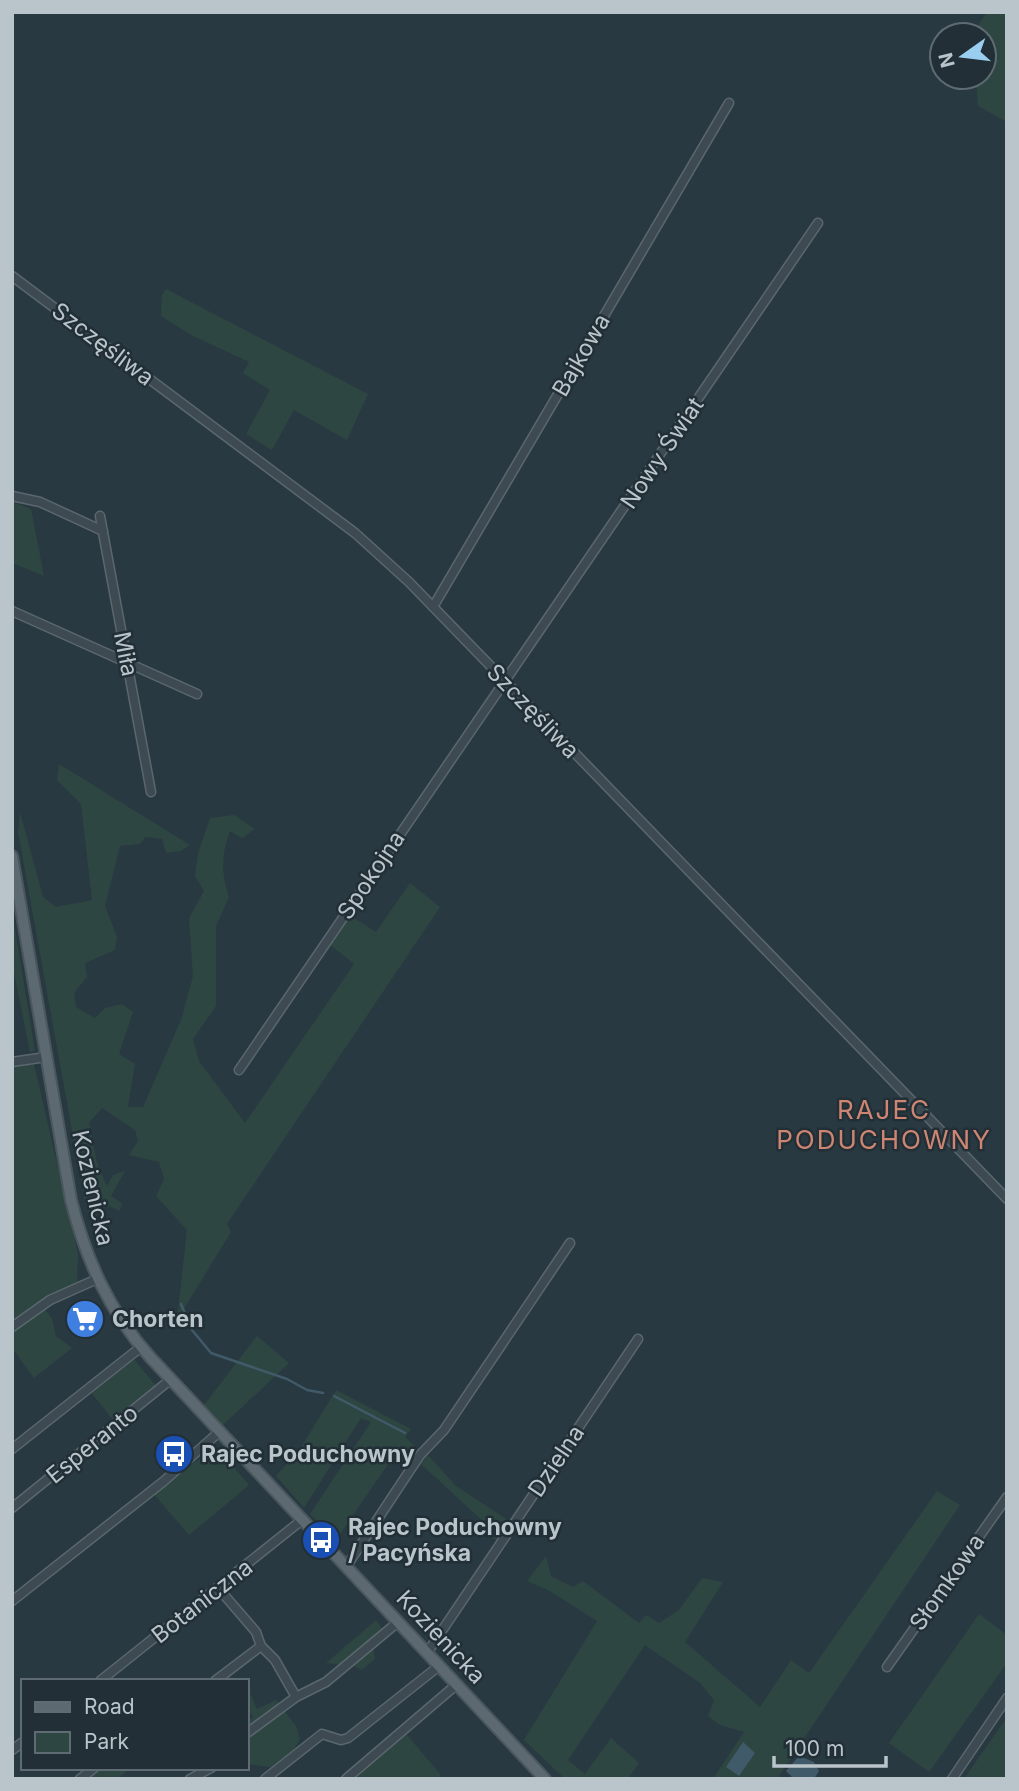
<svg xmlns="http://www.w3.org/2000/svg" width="1019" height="1791" font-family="Inter,sans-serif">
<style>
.green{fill:#2e4642}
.water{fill:#405a69}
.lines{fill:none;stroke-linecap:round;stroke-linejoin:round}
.stream{stroke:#405a69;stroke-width:2.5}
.minor-casing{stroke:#5b676e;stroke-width:11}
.major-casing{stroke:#4a565d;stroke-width:14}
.minor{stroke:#3d4a51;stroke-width:8}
.major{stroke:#5c6971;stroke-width:10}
.labels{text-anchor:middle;stroke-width:5;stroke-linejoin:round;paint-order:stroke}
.street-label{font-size:23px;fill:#bac4cb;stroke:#222f36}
.poi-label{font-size:23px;font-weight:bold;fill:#bac4cb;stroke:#222f36;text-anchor:start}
.quarter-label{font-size:26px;letter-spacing:2px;fill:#ce8672;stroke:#222f36}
</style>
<rect width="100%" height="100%" fill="#293941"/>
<path class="green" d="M987,12h20v110l-29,-16 -2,-27 8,-2v-9l8,-13 -15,-28z
M166,289l202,105 -21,46 -53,-30 -22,40 -26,-16 24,-44 -27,-17 6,-11 -58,-27 -30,-19 1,-21z
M12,502l19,7 13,67 -32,-13z
M59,764l131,81 -9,6 -15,2 -4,-14 -17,-2 -5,7 -20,2 -15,60 12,31 -2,13 -30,13 2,14 -13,16 2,14 19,11 10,-10 17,-4 11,8 -14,42 16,10 -7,43h15l38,-87 12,-44 -4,-58 15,-27 -9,-15 3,-23 12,-35 24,-3 21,14 -13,9 -12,-7c-9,25 -9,41 -1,66l-13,29v80l-23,33 6,22 46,62 109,-159 -25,-20 22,-28 25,16 34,-49 30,24 -213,317 4,8 -54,88 10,-90 -31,-34 8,-17 -5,-17 -30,-7 9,-14 -3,-11 -33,-22 -13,15 8,40 10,23 6,-11 12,-4 -14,25 11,7 -2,8 -19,-9 -8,23 -8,-23 -67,-370 2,-20 23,85 13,10 36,-7 -11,-96 -24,-24z
M12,910l23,141 -5,1 -18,-90z
M34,1064l44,190 -1,31 -37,17 12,17 4,17 16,12 -38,30 -22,-30v-281z
M257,1336l32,27 -67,63 -18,-21z
M133,1358l24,29 -43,34 -24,-30z
M336,1390l75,39 -6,8 14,13 -14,18 -14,-8 -55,80 -26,-26 61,-92 -10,-4 -57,90 -28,-32 24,-27z
M216,1447l33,38 -60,50 -36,-42z
M427,1454l29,32 52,34 -10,21 -6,-3 4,-5 -75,-69z
M937,1491l23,14 -183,274h-64l31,-47 -24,-7 -12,-9 6,-16 -14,-17 -55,-38 -77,115 17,14 26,-36 28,25 -11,16h-63l-41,-39 73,-119 -49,-31 -21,-9 19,-25 5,20 22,11 10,-6 56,42 7,-8 13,8 20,-13 23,-32 21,4 -38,60 75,65 31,-47 18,13z
M979,1614l28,21v28l-78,109 -40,-29z
M376,1620l6,9 -10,12 3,18 -13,11 -8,-4 -28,-3z
M250,1693l7,16 19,-9 20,26 4,13 -7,12 -22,16 -24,-3v-42l6,-5 -6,-10v-12z
M1007,1717v62h-43z
M403,1735h4l34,40 -5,4h-86z
M98,1768h32l-13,11h-33z"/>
<path class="water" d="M743,1742l12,11 -16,23 -13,-9z
M799,1756l15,6 5,9 -5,8h-20l-8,-8z"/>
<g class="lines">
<path class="stream" d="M181,1304l11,26 19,23 76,26 20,11 16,3
M334,1396l71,37"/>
<defs>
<path id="minor" d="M12,276l343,257 54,49 598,617
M12,496l28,6 63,29
M100,516l51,276
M433,607l296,-504
M12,611l185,83
M12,1062l34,-5
M239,1070l579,-847
M12,1327l38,-27 47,-21
M12,1449l129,-102
M12,1508l158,-128
M346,1567l74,-112 24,-25 126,-187
M219,1589l37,43 5,14 14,14 21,37
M12,1601l152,-120 55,-49
M427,1653l211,-314
M887,1667l120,-170
M100,1681l202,-161
M215,1681l46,-35
M247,1733l49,-36 30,-15 72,-60
M12,1750l11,-8
M80,1779l14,-11
M190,1779l21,-11
M265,1779l57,-45 19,6 7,-2 91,-72
M346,1779l110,-94
M952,1779l55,-81"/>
<path id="major" d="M12,856l59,344c15,60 38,111 79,157l395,422"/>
</defs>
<use href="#minor" class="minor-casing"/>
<use href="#major" class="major-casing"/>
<use href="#minor" class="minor"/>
<use href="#major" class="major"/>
</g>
<defs>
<symbol id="supermarket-disc" viewBox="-11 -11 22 22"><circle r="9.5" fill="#3f7fe0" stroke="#222f36"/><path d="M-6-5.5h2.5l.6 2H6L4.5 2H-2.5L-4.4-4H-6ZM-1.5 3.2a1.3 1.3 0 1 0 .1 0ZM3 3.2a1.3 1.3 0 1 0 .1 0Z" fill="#fff"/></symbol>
<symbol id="bus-disc" viewBox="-11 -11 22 22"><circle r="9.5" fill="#1a4fb4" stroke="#222f36"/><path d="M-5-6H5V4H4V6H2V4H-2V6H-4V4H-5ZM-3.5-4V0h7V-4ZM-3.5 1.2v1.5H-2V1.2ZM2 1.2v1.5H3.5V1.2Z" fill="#fff"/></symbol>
</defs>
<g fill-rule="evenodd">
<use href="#supermarket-disc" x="63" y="1297" width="44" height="44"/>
<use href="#bus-disc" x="152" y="1432" width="44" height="44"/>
<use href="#bus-disc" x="299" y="1518" width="44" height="44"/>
</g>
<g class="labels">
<g class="street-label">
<text transform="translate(103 344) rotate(37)" y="8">Szczęśliwa</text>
<text transform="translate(581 355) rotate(-60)" y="8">Bajkowa</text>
<text transform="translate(662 453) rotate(-56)" y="8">Nowy Świat</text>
<text transform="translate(126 654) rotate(79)" y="8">Miła</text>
<text transform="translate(533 711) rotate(46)" y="8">Szczęśliwa</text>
<text transform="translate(371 875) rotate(-56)" y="8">Spokojna</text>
<text transform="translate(93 1188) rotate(77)" y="8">Kozienicka</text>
<text transform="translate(92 1444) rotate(-39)" y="8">Esperanto</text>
<text transform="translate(556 1461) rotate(-56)" y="8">Dzielna</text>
<text transform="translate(947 1582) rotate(-55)" y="8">Słomkowa</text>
<text transform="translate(202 1601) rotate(-38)" y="8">Botaniczna</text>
<text transform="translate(441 1637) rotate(47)" y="8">Kozienicka</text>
</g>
<g class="poi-label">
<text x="112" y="1327">Chorten</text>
<text x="201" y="1462">Rajec Poduchowny</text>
<text x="348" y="1535">Rajec Poduchowny<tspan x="348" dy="26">/ Pacyńska</tspan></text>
</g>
<g class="quarter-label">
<text x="884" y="1119">RAJEC<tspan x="884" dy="30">PODUCHOWNY</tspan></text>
</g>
</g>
<rect width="1019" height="1791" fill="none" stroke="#bac4cb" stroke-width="28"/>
<rect x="21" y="1679" width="228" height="91" fill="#222f36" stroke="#5f6b72" stroke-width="2"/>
<rect x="35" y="1702" width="35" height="10" fill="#5c6971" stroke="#5f6b72" stroke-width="2"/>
<text x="84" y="1714" font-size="21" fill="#bac4cb">Road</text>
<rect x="35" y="1732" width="35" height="21" fill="#2e4642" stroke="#5f6b72" stroke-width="2"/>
<text x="84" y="1749" font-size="21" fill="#bac4cb">Park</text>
<g transform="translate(963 56) rotate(256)"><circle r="33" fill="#222f36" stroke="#5f6b72" stroke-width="2"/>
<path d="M0-5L12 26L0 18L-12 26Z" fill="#9acef0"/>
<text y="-10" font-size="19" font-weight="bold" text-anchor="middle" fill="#bac4cb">N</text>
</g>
<path d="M774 1756v10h112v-10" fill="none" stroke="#bac4cb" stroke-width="3.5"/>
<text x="785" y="1756" font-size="21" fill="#bac4cb" stroke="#222f36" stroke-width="5" paint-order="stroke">100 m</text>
</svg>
